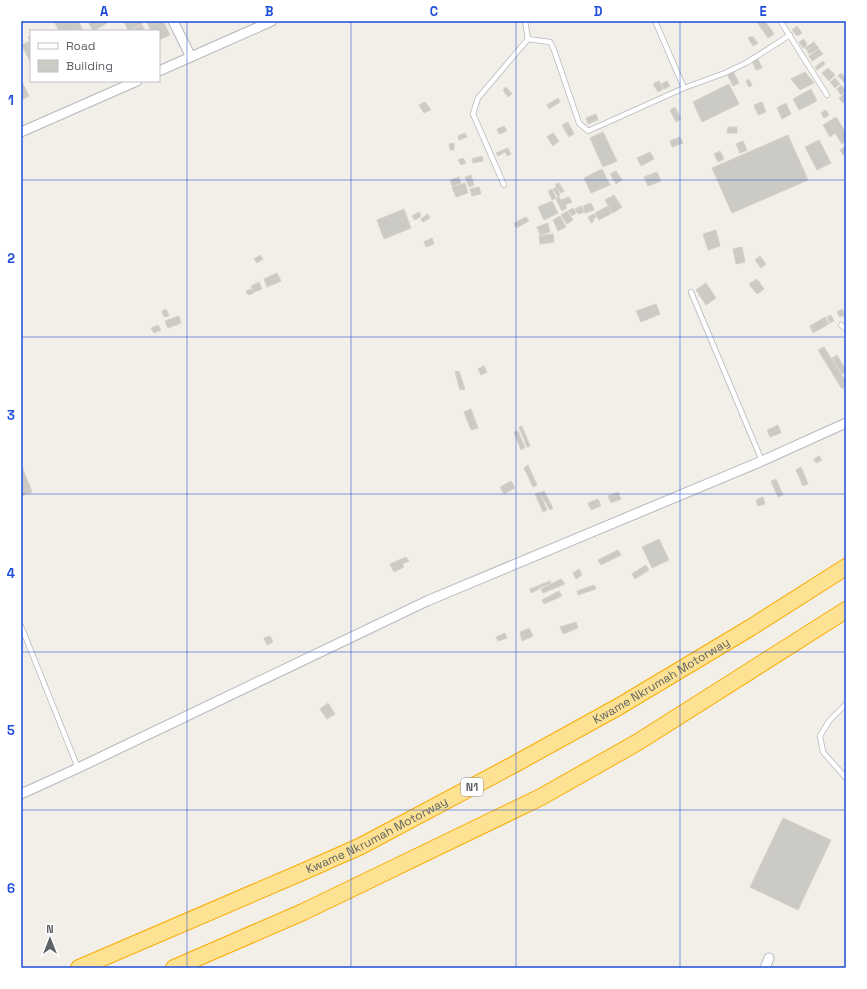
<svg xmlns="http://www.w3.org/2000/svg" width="867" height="989" font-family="'Space Grotesk',sans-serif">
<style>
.building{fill:#cccac5;stroke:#d6d1c6}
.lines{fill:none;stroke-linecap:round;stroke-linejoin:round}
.service-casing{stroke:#b5b8bc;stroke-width:6}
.minor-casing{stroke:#b5b8bc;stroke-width:11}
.motorway-casing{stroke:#f9ab00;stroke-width:18}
.service{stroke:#fff;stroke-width:4.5}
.minor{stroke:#fff;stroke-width:9}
.motorway{stroke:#fde293;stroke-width:16}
.grid{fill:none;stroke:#1d4ed8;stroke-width:1;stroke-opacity:0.55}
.labels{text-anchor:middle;stroke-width:3;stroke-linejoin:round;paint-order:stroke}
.shield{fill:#fff;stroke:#8f9295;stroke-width:1}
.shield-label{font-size:11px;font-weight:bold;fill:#5f6368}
.street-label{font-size:12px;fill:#5f6368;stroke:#fff}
.neatline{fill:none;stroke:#1d4ed8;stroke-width:1.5}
.grid-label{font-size:13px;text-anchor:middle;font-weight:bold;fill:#1d4ed8}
</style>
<rect width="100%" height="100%" fill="#f1efe8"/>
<path class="building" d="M59,21h19l5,10h-24l-4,-8z
M88,21h18l1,2 -14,8z
M124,21h17l1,3 -14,6z
M150,21h13l7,14 -11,5v-9h-8l-4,-9z
M759,21h6l9,13 -6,4 -11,-16z
M142,25l3,6h-17z
M797,26l5,7 -5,3 -5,-6z
M31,35v29l-9,-19 8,-4 -2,-4z
M752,36l6,7 -5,3 -5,-8z
M804,39l3,6 -4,3 -4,-6z
M814,42l2,3 -9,5 -2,-2z
M816,45l3,3 -10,6 -2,-3z
M819,49l4,5 -11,7 -3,-5z
M758,59l4,9 -6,2 -4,-9z
M823,61l2,3 -8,6 -2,-3z
M828,68l7,7 -6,6 -7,-8z
M733,71l6,12 -6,3 -6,-12z
M805,72l9,11 -14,7 -9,-11z
M841,73l5,5v2l-2,2 -6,-6z
M835,78l5,6 -5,4 -5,-6z
M749,79l3,6 -3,2 -3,-6z
M659,81l4,8 -5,3 -5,-8z
M667,81l3,5 -6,3 -3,-5z
M23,84l6,12 -8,4v-15z
M729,84l10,20 -37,18 -9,-20z
M841,85l5,6 -5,4 -4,-6z
M506,87l6,7 -4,3 -5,-7z
M811,89l6,12 -18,9 -6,-11z
M846,93v8l-3,2 -4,-5z
M558,98l2,4 -11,7 -2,-4z
M425,102l6,8 -7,3 -5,-8z
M762,102l4,10 -8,3 -4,-10z
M786,103l5,11 -9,5 -5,-11z
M675,107l6,12 -5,3 -6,-12z
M826,110l3,5 -5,3 -3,-5z
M596,114l2,6 -10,4 -2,-6z
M836,117l10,16v8l-4,3 -14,-22z
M568,122l6,12 -5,3 -7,-12z
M828,122l7,11 -5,4 -7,-12z
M504,126l3,5 -8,3 -2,-5z
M728,127h9v6h-10z
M603,132l14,29 -14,6 -13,-29z
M465,133l2,4 -8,3 -1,-4z
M553,133l6,8 -6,5 -6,-9z
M788,135l20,45 -76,33 -20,-45z
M680,137l3,6 -11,4 -2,-6z
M819,140l12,23 -14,7 -12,-23z
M743,141l4,9 -7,3 -4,-9z
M454,143v7h-4l-1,-6z
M846,146v8l-3,1 -3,-5z
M508,148l3,6 -4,2 -2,-4 -7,4 -2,-3z
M720,151l4,8 -6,3 -4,-8z
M650,152l4,7 -13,7 -4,-8z
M482,156l1,5 -10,2 -1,-4z
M463,158l3,5 -5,2 -3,-5z
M602,169l8,16 -19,8 -7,-15z
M616,171l6,9 -6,4 -6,-10z
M657,172l4,9 -13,5 -4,-9z
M471,175l3,10 -5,2 -4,-10z
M459,177l2,6 -9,3 -2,-6z
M465,183l3,10 -12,4 -4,-10z
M559,183l5,8 -3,2 -6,-9z
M479,187l2,7 -9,2 -2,-7z
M557,187l3,8 -2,2 -5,-8z
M552,189l4,9 -4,2 -4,-9z
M614,195l8,12 -9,6 -8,-13z
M559,197l2,3 8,-3 3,5 -7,3 2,3 -5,3 -6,-12z
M552,201l6,12 -14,7 -6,-13z
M591,203l3,7 -9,3 -2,-7z
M581,206l3,6 -6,2 -3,-5z
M608,206l4,7 -13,7 -4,-7z
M573,208l3,5 -4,3 -4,-5z
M404,209l7,19 -27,11 -7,-19z
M567,211l6,9 -6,4 -6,-9z
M419,212l2,4 -6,4 -3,-4z
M428,214l2,4 -7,4 -2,-3z
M594,214l2,3 -3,2 1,2 -3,2 -3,-6z
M560,216l6,11 -8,4 -5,-11z
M526,217l3,4 -13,7 -2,-5z
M548,223l2,9 -10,3 -3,-8z
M716,230l4,16 -12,4 -5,-16z
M553,234l1,8 -14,2 -1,-8z
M432,238l2,6 -8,3 -2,-5z
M742,247l3,15 -9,2 -3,-15z
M260,255l3,4 -6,4 -3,-4z
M760,256l6,8 -5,4 -6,-8z
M277,273l4,8 -14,6 -3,-8z
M757,279l7,10 -7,5 -8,-10z
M259,282l3,7 -8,3 -3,-6z
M706,283l10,15 -10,7 -10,-15z
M252,289l2,4 -6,2 -2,-4z
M656,304l4,10 -19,8 -5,-11z
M166,309l3,7 -5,1 -2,-6z
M842,309l3,6 -5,2 -3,-5z
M831,315l3,6 -4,2 -3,-6z
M179,316l2,7 -13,5 -3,-7z
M825,317l4,7 -16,9 -3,-7z
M158,325l3,5 -7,3 -3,-5z
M824,347l22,35v4l-4,3 -24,-39z
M837,355l9,15v1l-4,3 -10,-16z
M484,366l3,6 -6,3 -3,-6z
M459,371l6,18 -5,1 -5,-18z
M471,409l7,19 -7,2 -7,-18z
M778,425l3,8 -11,4 -3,-7z
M522,426l8,20 -3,1 -8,-20z
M518,431l7,17 -4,2 -7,-18z
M819,456l3,4 -6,3 -2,-4z
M21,464l11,28 -11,4z
M528,465l9,20 -4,2 -9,-19z
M801,467l7,17 -5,2 -7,-16z
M776,479l7,16 -5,2 -7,-16z
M511,481l4,7 -11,6 -4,-7z
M544,491l9,17 -3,2 -10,-17z
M539,492l8,18 -4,2 -8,-18z
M618,492l3,7 -10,4 -3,-7z
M763,497l2,7 -7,2 -2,-6z
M598,499l3,7 -10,4 -3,-7z
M659,539l10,21 -17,8 -10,-21z
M618,550l3,5 -20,10 -3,-5z
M406,557l3,4 -7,3 2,3 -10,5 -4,-8z
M646,565l3,5 -14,9 -3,-5z
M579,569l3,6 -6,4 -3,-6z
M561,579l4,5 -22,9 -2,-4z
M550,581l1,2 -12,5v1l-8,4 -1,-4z
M594,585l2,4 -18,6 -1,-4z
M559,591l3,5 -18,8 -2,-4z
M576,622l2,6 -15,6 -3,-7z
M529,628l4,8 -11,5 -2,-9z
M505,633l2,5 -9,3 -2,-4z
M270,636l3,6 -6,3 -3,-7z
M328,703l7,11 -8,5 -7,-10z
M783,818l48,22 -33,70 -48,-23z"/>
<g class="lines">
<defs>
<path id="service" d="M655,21l29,67 41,-15 21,-10 44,-28
M782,21l-1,1 46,73
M528,39l22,3 4,8 25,73 9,8 96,-43
M504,185l-31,-71 5,-16 50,-59 -3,-18
M691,292l71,169
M841,325l5,4
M21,626l57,142
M846,704l-17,17 -9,15 3,16 23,26"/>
<path id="minor" d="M173,21l18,36
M159,71l113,-50
M21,132l116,-51
M21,794l57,-26 349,-167 335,-140 84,-38
M765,968l4,-10"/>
<g id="motorway">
<path id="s1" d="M79,968l228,-98 54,-24 152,-81 105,-58 132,-79 96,-61"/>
<path d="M174,968l129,-56 238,-115 97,-55 208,-132"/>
</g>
</defs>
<use href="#service" class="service-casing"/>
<use href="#minor" class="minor-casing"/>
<use href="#motorway" class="motorway-casing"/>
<use href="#service" class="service"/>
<use href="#minor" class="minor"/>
<use href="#motorway" class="motorway"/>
</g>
<path class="grid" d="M187,21v947M351,21v947M516,21v947M680,21v947M21,180h825M21,337h825M21,494h825M21,652h825M21,810h825"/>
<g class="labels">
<rect class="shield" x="461" y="778" width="22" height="18" rx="3"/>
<g class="shield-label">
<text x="472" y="791">N1</text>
</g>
<g class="street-label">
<text dy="4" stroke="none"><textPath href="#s1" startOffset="650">Kwame Nkrumah Motorway</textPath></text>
<text dy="4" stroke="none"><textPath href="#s1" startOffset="326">Kwame Nkrumah Motorway</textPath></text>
</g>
</g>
<rect width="867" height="989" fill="none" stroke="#ffffff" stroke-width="44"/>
<rect x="30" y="30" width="130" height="52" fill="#ffffff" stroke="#bfc1c3"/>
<rect x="38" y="43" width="20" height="6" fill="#ffffff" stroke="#bfc1c3"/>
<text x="66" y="50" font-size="12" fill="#5f6368">Road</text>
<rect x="38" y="60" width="20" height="12" fill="#cccac5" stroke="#bfc1c3"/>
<text x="66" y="70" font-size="12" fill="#5f6368">Building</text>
<g transform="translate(50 939)" stroke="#ffffff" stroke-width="3" paint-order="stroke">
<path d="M0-3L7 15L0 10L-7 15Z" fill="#5f6368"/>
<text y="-6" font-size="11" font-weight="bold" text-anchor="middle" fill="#5f6368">N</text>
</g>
<rect x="22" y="22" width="823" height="945" class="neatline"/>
<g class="grid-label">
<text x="104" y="16">A</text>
<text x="269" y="16">B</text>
<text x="434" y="16">C</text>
<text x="598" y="16">D</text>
<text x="763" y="16">E</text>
<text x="11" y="105">1</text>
<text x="11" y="263">2</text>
<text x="11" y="420">3</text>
<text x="11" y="578">4</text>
<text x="11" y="735">5</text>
<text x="11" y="893">6</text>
</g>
</svg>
